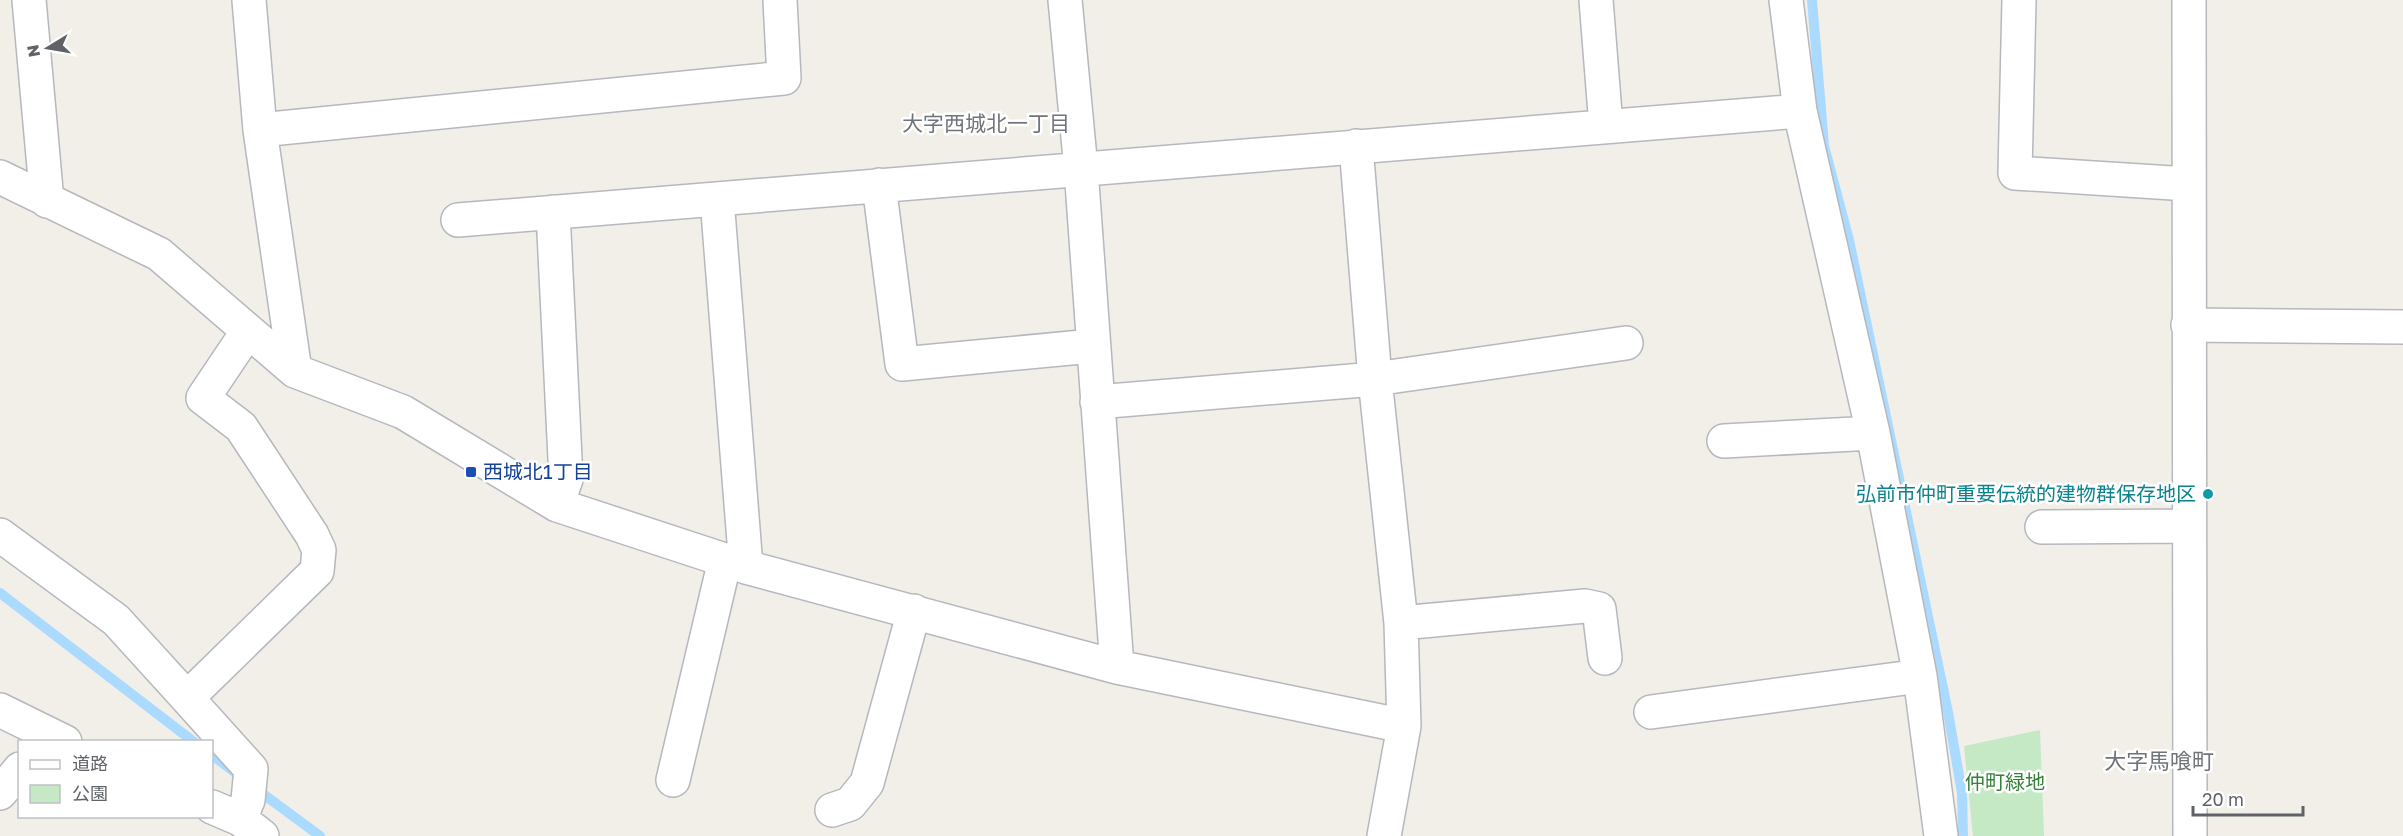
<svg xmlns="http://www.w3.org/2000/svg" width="2403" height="836" font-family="'Golos Text','Noto Sans JP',sans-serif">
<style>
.green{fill:#c5e8c5}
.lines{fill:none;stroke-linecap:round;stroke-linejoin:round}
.stream{stroke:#aadaff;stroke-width:10}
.minor-casing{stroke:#b5b8bc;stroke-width:36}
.minor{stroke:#fff;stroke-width:33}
.transit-dot{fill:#1a4fb4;stroke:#fff;stroke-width:2}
.culture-dot{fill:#0f9aa8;stroke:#fff;stroke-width:2}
.labels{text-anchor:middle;stroke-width:5;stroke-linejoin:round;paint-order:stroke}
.transit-label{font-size:20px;fill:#164399;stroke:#fff;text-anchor:start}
.culture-label{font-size:20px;fill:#0d838f;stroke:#fff;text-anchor:end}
.park-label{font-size:20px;fill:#348238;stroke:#fff}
.neighbourhood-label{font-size:21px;fill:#70757a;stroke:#fff}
.quarter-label{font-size:22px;fill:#70757a;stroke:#fff}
</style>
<rect width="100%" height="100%" fill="#f1efe8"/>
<path class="green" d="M2040,730l4,106h-71l-9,-90z"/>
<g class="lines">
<path class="stream" d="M1812,0l12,146 25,94 99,472 14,81 1,43
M0,593l194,149
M212,755l24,18
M255,788l65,48"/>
<defs>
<path id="minor" d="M29,0l18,201
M249,0l11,130 35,241
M1065,0l16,169 36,498
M1596,0l10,126
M1786,0l14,111 73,322 47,243 21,160
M2019,0l-4,173 173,11
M2189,0l1,836
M260,130l524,-52 -4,-78
M1356,146l19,233 26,244 3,103 -20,110
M0,177l159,77 136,117 108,41 154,93 189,62 371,100 287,59
M879,185l23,179 190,-18
M717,199l29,368
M553,212l13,267 -9,26
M458,220l1342,-109
M2188,325l215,2
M1097,402l278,-23 251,-36
M1724,441l149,-8
M2042,527l147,-1
M0,535l116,85 71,78
M1401,623l184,-17 14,3 6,49
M0,710l65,32
M1651,712l269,-36
M673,780l52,-220
M0,793l20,-24
M212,807l28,12 22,17
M832,810l18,-6 17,-21 47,-172
M240,819l8,-19 3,-31 -64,-71 130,-127 2,-21 -7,-15 -71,-108 -38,-29 45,-67"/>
</defs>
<use href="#minor" class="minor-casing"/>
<use href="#minor" class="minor"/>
</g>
<rect class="transit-dot" x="465" y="466" width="12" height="12" rx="3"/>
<circle class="culture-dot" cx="2208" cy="494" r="6"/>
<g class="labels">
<g class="transit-label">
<text x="483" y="479">西城北1丁目</text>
</g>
<g class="culture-label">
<text x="2196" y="501">弘前市仲町重要伝統的建物群保存地区</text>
</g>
<g class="park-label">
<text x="2005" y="789">仲町緑地</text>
</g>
<g class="neighbourhood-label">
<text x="986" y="131">大字西城北一丁目</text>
</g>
<g class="quarter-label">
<text x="2159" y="769">大字馬喰町</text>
</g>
</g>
<rect x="18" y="740" width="195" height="78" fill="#ffffff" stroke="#bfc1c3" stroke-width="1.5"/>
<rect x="30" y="760" width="30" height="9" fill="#ffffff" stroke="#bfc1c3" stroke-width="1.5"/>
<text x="72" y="770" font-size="18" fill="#5f6368">道路</text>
<rect x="30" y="785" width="30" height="18" fill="#c5e8c5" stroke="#bfc1c3" stroke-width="1.5"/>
<text x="72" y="800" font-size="18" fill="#5f6368">公園</text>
<g transform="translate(48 48) rotate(259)" stroke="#ffffff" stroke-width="4.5" paint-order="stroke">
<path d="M0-4.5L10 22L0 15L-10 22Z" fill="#5f6368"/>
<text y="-9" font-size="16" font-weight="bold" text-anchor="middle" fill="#5f6368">N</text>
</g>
<path d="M2193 806v9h110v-9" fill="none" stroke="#5f6368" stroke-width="3"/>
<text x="2202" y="806" font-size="18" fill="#5f6368" stroke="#ffffff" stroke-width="4.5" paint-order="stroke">20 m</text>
</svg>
